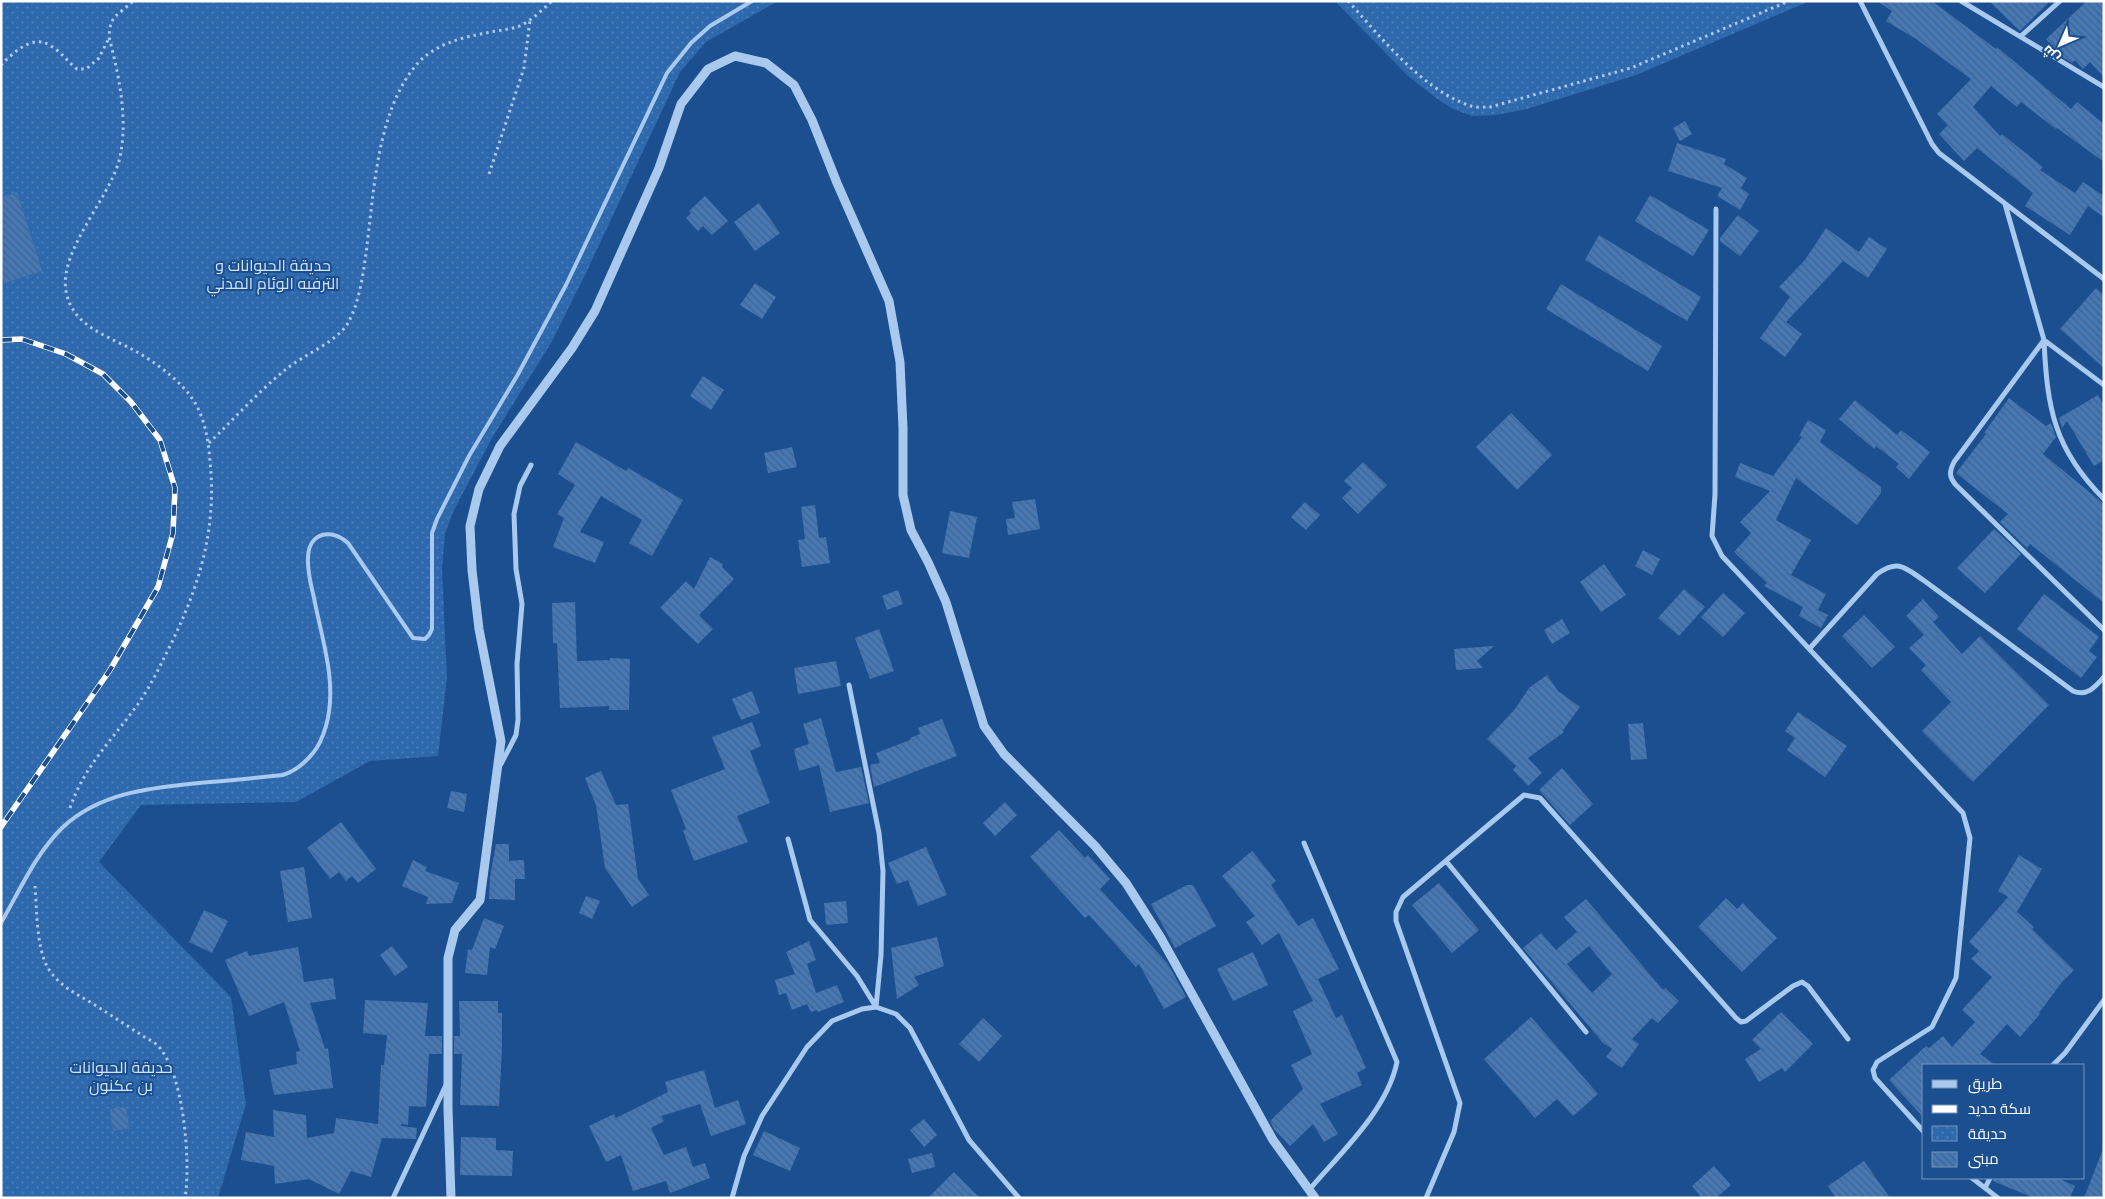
<svg xmlns="http://www.w3.org/2000/svg" width="2105" height="1199" font-family="'IBM Plex Sans',Cairo,sans-serif">
<style>
.park{fill:url(#park-dots)}
.building{fill:url(#building-back-hatch);fill-rule:evenodd}
.lines{fill:none;stroke-linecap:round;stroke-linejoin:round}
.path{stroke:#a9c9ee;stroke-width:3;stroke-dasharray:2.5 4;stroke-linecap:butt}
.service{stroke:#a9c9ee;stroke-width:4}
.minor{stroke:#a9c9ee;stroke-width:5}
.tertiary{stroke:#a9c9ee;stroke-width:9}
.rail-casing{stroke:#fff;stroke-width:5.5}
.rail{stroke:#1b4f8f;stroke-width:4;stroke-dasharray:11;stroke-linecap:butt}
.labels{text-anchor:middle;stroke-width:4;stroke-linejoin:round;paint-order:stroke}
.park-label{font-size:16px;fill:#cfe3fa;stroke:#1b4f8f}
</style>
<defs>
<pattern id="park-dots" width="8" height="8" patternUnits="userSpaceOnUse" patternTransform="scale(1.25)"><rect width="8" height="8" fill="#2e69ad"/><path d="M2 2h.1M6 6h.1" fill="none" stroke="#4d80b9" stroke-width="1.8" stroke-linecap="round"/></pattern>
<pattern id="building-back-hatch" width="6" height="6" patternUnits="userSpaceOnUse" patternTransform="scale(1.25)"><rect width="6" height="6" fill="#4478b7"/><path d="M-1 5l2 2M0 0l6 6M5-1l2 2" fill="none" stroke="#486282"/></pattern>
</defs>
<rect width="100%" height="100%" fill="#1b4f8f"/>
<path class="park" d="M1,1h777l-72,41 -26,30 -94,201 -35,70 -59,95 -39,74 -8,22 -3,35 5,109 -9,78 -68,5 -74,41 -155,3 -42,57 132,135 15,107 -28,94h-217z
M1335,1h475l-174,74 -109,34 -31,6 -24,1 -19,-7 -17,-11 -29,-23z"/>
<path class="building" d="M1877,1h55l64,48 1,-2 74,62 6,-7 27,22v38l-47,-34 -1,1 -35,-27 -4,5 -26,-21 -18,21 27,29 2,-2 41,33 -3,3 35,23 8,-11 21,14v21l-16,-11 -18,29 -45,-29 8,-13 -56,-45 -13,13 -25,-27 9,-9 -11,-11 34,-35 -55,-40 -30,-18 6,-10z
M1989,1h61l-30,30z
M2087,1h17v76l-14,-15 -7,7 -8,-9 -3,3 -8,-5 -18,-19z
M1685,121l7,13 -12,7 -7,-13z
M1677,143l49,16 -2,5 23,14 -6,10 8,6 -9,16 -23,-14 5,-8 -54,-17z
M17,192l25,79 -41,13v-86z
M1650,195l59,35 -16,26 -58,-35z
M705,196l23,25 -16,14 -9,-9 -5,5 -12,-13 5,-5 -2,-2z
M759,203l21,30 -25,18 -21,-29z
M1738,215l21,16 -19,25 -20,-15v-3z
M1826,228l33,24 10,-15 18,12 -19,29 -25,-17 -57,61 16,12 -17,23 -25,-19 30,-41 -11,-10 26,-27z
M1599,235l102,62 -14,24 -102,-61z
M755,283l21,14 -14,22 -22,-14z
M1561,284l101,62 -14,25 -102,-62z
M2096,288l8,7v73l-44,-39z
M703,376l21,14 -13,20 -21,-14z
M2098,395l6,11v54l-10,6 -27,-45 -5,7 -3,-10z
M2009,398l37,28 5,-3 5,14 -13,17 61,50v99l-74,-59 -3,4 -27,-26 8,-8 -52,-41 30,-39 -2,-1z
M1855,400l42,35 4,-5 29,22 -21,27 -13,-12 3,-3 -23,-18 -2,3 -35,-30z
M1511,413l41,42 -35,35 -41,-43z
M1808,420l18,10 -6,12 61,45v6l-24,32 -61,-47 -20,42 35,20 -20,35 35,19 -8,16 10,5 -7,13 -22,-12 4,-9 -39,-21 3,-3 -33,-31 17,-19 -11,-11 30,-31 -35,-14 5,-14 33,13 29,-39 -3,-1z
M576,442l50,29 2,-3 55,32 -31,56 -23,-13 13,-23 -41,-24 -21,36 24,10 -9,21 -42,-16 11,-29 -7,-4 18,-29 -17,-11z
M792,447l5,20 -29,6 -4,-20z
M1363,462l24,23 -29,29 -16,-16 10,-10 -8,-7z
M1035,499l5,30 -32,6 -2,-16 9,-1 -3,-16z
M1305,502l15,13 -14,15 -15,-13z
M815,505l4,33 7,-1 4,26 -28,4 -4,-27 7,-1 -4,-32z
M950,511l27,6 -8,41 -27,-5z
M1994,529l27,25 -36,39 -28,-25z
M1643,550l17,9 -8,16 -17,-9z
M710,557l13,7 -1,3 12,12 -35,36 14,14 -15,15 -38,-36 26,-27 8,8z
M1604,564l22,31 -25,17 -21,-30z
M1684,589l21,18 -26,29 -21,-18z
M898,590l5,14 -16,6 -5,-14z
M1723,593l22,20 -22,24 -22,-20z
M2044,594l55,43 -10,14 8,6 -16,21 -64,-49z
M1923,599l16,18 -6,5 29,32 18,-18 69,69 -76,77 -51,-51 29,-29 -30,-32 5,-5 -17,-17 15,-13 -18,-19z
M575,602l2,59 33,-1v-2l20,1 -1,51h-20v-4l-49,2 -3,-65h-4l-1,-40z
M1864,615l31,32 -23,21 -30,-32z
M1562,619l8,14 -18,11 -8,-14z
M879,629l15,42 -24,8 -15,-41z
M1494,646l-17,15 6,7 -27,2 -2,-21z
M836,661l5,25 -43,8 -4,-26z
M1547,675l11,16 22,16 -17,23 1,2 -36,26 14,15 -14,13 -15,-16 3,-4 -29,-27 28,-30 14,-21z
M752,691l8,22 -19,7 -9,-21z
M1798,712l49,34 -22,31 -38,-27 8,-12 -10,-7z
M821,718l15,54 25,-5 8,36 -39,9 -11,-47 -20,6 -5,-22 15,-5 -6,-20z
M942,719l15,37 -83,31 -4,-22 10,-2 -4,-10 34,-13v-2l10,-4 -2,-6z
M752,722l9,24 -11,5 20,52 -33,13 11,26 -54,19 -11,-30 3,-2 -15,-39 54,-21 -13,-32z
M1643,723l4,36 -16,1 -3,-36z
M1562,768l31,36 -23,21 -31,-35z
M601,771l15,34 12,-1 10,75 11,16 -17,12 -27,-39 -9,-63 -11,-27z
M451,791l16,3 -3,18 -17,-4z
M1005,802l12,13 -22,21 -12,-13z
M341,822l35,47 -18,14 -6,-7 -6,5 -7,-9 -9,7 -23,-31z
M1059,830l26,28 3,-3 22,24 -10,10 68,75 18,33 -22,12 -25,-45 -3,3 -47,-52 -4,3 -55,-61z
M496,844h13v17l15,-1 1,19h-10v21l-26,-1 1,-22z
M926,847l21,48 -29,11 -10,-26 -11,4 -9,-21z
M1252,851l24,30 -5,4 27,41 15,-8 26,51 -21,10 18,39 6,-3 24,53 -9,5 5,12 -42,19 18,30 -14,8 -11,-18 -23,22 -16,-17 -4,-8 33,-32 -12,-24 21,-11 -19,-43 20,-10 -34,-68 -17,12 -16,-23 9,-6 -33,-40z
M2019,855l23,14 -25,43 17,15 -2,2 42,41 -12,12 -23,31 1,1 -20,23 -13,-13 -27,30 15,11h-71v53l-35,-38 37,-34 3,2 14,-12 9,11 23,-25 -13,-12 30,-33 -21,-18 8,-8 -10,-9 39,-45 -10,-6z
M413,860l14,7 -2,4 34,12 -7,20 -26,1 2,-7 -26,-11z
M304,867l8,51 -24,4 -8,-51z
M1439,883l40,47 -27,23 -40,-48z
M1187,885h6l23,41 -41,22 -24,-44z
M586,896l14,5 -8,18 -13,-6z
M1726,898l11,11 6,-6 34,35 -35,34 -44,-45z
M1586,899l77,91 2,-2 14,13 -21,22 -6,-5 -20,21 7,5 -17,24 -16,-11 6,-8 -9,-6 -80,-95 18,-15 15,17 21,-18 -13,-15zM1589,946l23,28 -20,19 -25,-29z
M846,901l2,22 -22,2 -2,-22z
M204,910l24,11 -16,32 -23,-11z
M484,918l20,8 -9,23 -5,-2 -3,28 -22,-2 3,-24 4,1z
M937,937l7,29 -30,11 5,8 -22,14 -6,-51z
M809,941l7,19 -9,4 9,29 21,-8 7,17 -26,10 -1,-2 -6,2 -4,-8 -15,6 -6,-17 -7,2 -4,-15 20,-6 -9,-22z
M392,946l16,21 -13,9 -15,-21z
M298,947l6,35 29,-4 3,21 -26,4 15,46 3,-1 5,40 -59,7 -5,-25 28,-6 -1,-12 4,-1 -16,-49 -35,14 -24,-56 22,-9 2,5z
M1253,952l15,33 -35,16 -16,-32z
M365,1000l63,3 -3,33h17v18h-13l-3,53 -17,-1 -1,19 -7,-1v2l16,2 -1,11 -34,-1 -11,39 -20,-6 -12,23 -30,-15 -34,5 -1,-18 -33,-6 5,-28 28,5 -1,-27 33,5 1,23 27,-5 2,-15 42,6 3,-59h3l3,-30 -24,-2z
M459,1001h39v12h4v35l-3,58 -39,-1 2,-51h-8v-18h6z
M1781,1012l32,32 -28,28 -3,-4 -23,14 -14,-23 16,-10 -9,-9z
M1531,1017l67,77 -25,22 -16,-17 -22,19 -51,-59z
M983,1018l19,18 -23,26 -20,-18z
M704,1070l11,38 23,-8 8,24 -35,12 -11,-32 -39,12 3,5 -13,7 13,27 22,-8 7,20 12,-4 5,15 -40,15 -4,-12 -33,10 -12,-36 -15,7 -17,-36 25,-12 2,4 52,-26 -3,-10z
M126,1107l3,21 -16,3 -3,-22z
M924,1119l13,16 -13,12 -14,-17z
M764,1131l36,17 -10,23 -37,-16z
M461,1137l35,1v12l17,1 -1,25 -52,-1z
M2103,1149l1,49h-20z
M932,1153l3,14 -23,6 -4,-14z
M1864,1161l26,37h-54l-8,-12z
M1714,1166l17,19 -15,13h-14l-10,-12z
M954,1172l26,26h-52z
M1994,1178h63l18,8 -5,12h-36l-41,-17z"/>
<g class="lines">
<path class="path" d="M1348,1c33,36 75,90 123,105 5,2 13,1 19,1l141,-39 158,-67
M1,65c12,-12 32,-32 50,-19 10,6 17,16 26,23h9l13,-11 10,-20
M489,174l35,-106 6,-48
M209,443c25,-24 49,-51 76,-73 18,-15 52,-28 63,-47 11,-20 15,-47 18,-70 8,-58 10,-136 47,-184 17,-23 45,-31 73,-36 12,-3 25,-3 36,-8 11,-6 21,-16 30,-24
M70,808c14,-42 43,-69 68,-104 12,-17 21,-36 30,-54 28,-56 47,-112 43,-176 -2,-28 -4,-57 -22,-80 -14,-17 -33,-31 -52,-42 -28,-16 -65,-25 -71,-61 -7,-40 42,-91 53,-130 10,-40 0,-85 -10,-124 1,-23 9,-21 24,-36
M35,886c2,23 1,61 13,82 12,20 32,27 50,39 14,9 28,18 42,27 5,4 11,6 16,10 28,25 35,119 29,154"/>
<path class="service" d="M1,923c19,-33 35,-70 62,-96 38,-35 88,-39 136,-44 28,-2 56,-5 84,-8 12,-4 22,-12 30,-22 7,-8 10,-17 13,-27 12,-42 -4,-86 -12,-128 -3,-13 -7,-27 -6,-41 1,-25 24,-29 40,-14l65,95 12,1 4,-4 3,-6v-96l5,-14 32,-63 48,-80 49,-91 101,-212 24,-30 19,-17 42,-25"/>
<path class="minor" d="M1860,1l72,143 7,9 165,126
M1961,1l143,86
M2021,36l39,-35
M2005,204l39,136 60,45
M1716,209l-1,286 -3,41 10,20 241,257 7,25 -14,140 -24,49 -55,35 -4,8 2,8 49,54
M2044,340l-90,122c-5,10 -5,15 2,23l148,145
M2044,340c3,68 10,109 60,159
M1810,648l67,-74c23,-16 29,-5 49,8l147,109c14,6 22,-4 31,-14
M849,685l30,148 4,38 -2,84 -5,52
M501,764l15,-29 2,-15 -1,-56 5,-60 -6,-35 -2,-55 6,-28 11,-21
M788,839l22,81 47,56 19,31
M1304,843l93,219c-10,49 -57,91 -88,128
M1446,861l140,171
M2053,1065l12,-12 39,-53
M1972,1178l26,20
M1985,1188l5,-10
M393,1198l53,-113
M732,1198l12,-42 18,-40 45,-69 25,-26 30,-12 14,-2 20,7 14,14 59,112 50,58
M1426,1198l28,-66 6,-29 -64,-182v-9l7,-15 121,-102 16,3 196,220 5,4 5,-1 47,-35 9,-4 6,4 40,53"/>
<path class="tertiary" d="M451,1198l-3,-90v-150l7,-28 25,-30 21,-159 -22,-112 -7,-59 -2,-44 9,-37 21,-43 72,-98 23,-37 64,-143 22,-64 27,-35 27,-13 31,7 28,22 18,35 25,63 52,118 11,61 3,66v67l8,35 17,32 18,40 38,124 20,28 91,92 31,37 35,55 112,202 42,58"/>
<defs>
<path id="rail" d="M1,340l21,-1 44,15 37,20 28,28 29,38 15,48 -2,45 -15,54 -48,83 -109,157"/>
</defs>
<use href="#rail" class="rail-casing"/>
<use href="#rail" class="rail"/>
</g>
<g class="labels">
<g class="park-label">
<text x="273" y="271">حديقة الحيوانات و<tspan x="273" dy="18">الترفيه الوئام المدني</tspan></text>
<text x="121" y="1073">حديقة الحيوانات<tspan x="121" dy="18">بن عكنون</tspan></text>
</g>
</g>
<rect width="2105" height="1199" fill="none" stroke="#ffffff" stroke-width="5"/>
<rect x="1922" y="1064" width="162" height="115" fill="#1b4f8f" stroke="#7695bc"/>
<rect x="1932" y="1080" width="25" height="8" fill="#a9c9ee" stroke="#7695bc"/>
<text x="1968" y="1089" font-size="15" fill="#ffffff">طريق</text>
<rect x="1932" y="1105" width="25" height="8" fill="#ffffff" stroke="#7695bc"/>
<text x="1968" y="1114" font-size="15" fill="#ffffff">سكة حديد</text>
<rect x="1932" y="1126" width="25" height="15" fill="url(#park-dots)" stroke="#7695bc"/>
<text x="1968" y="1139" font-size="15" fill="#ffffff">حديقة</text>
<rect x="1932" y="1152" width="25" height="15" fill="url(#building-back-hatch)" stroke="#7695bc"/>
<text x="1968" y="1164" font-size="15" fill="#ffffff">مبنى</text>
<g transform="translate(2060 45) rotate(225)" stroke="#1b4f8f" stroke-width="4" paint-order="stroke">
<path d="M0-4L9 19L0 12L-9 19Z" fill="#ffffff"/>
<text y="-8" font-size="14" font-weight="bold" text-anchor="middle" fill="#ffffff">ش</text>
</g>
</svg>
